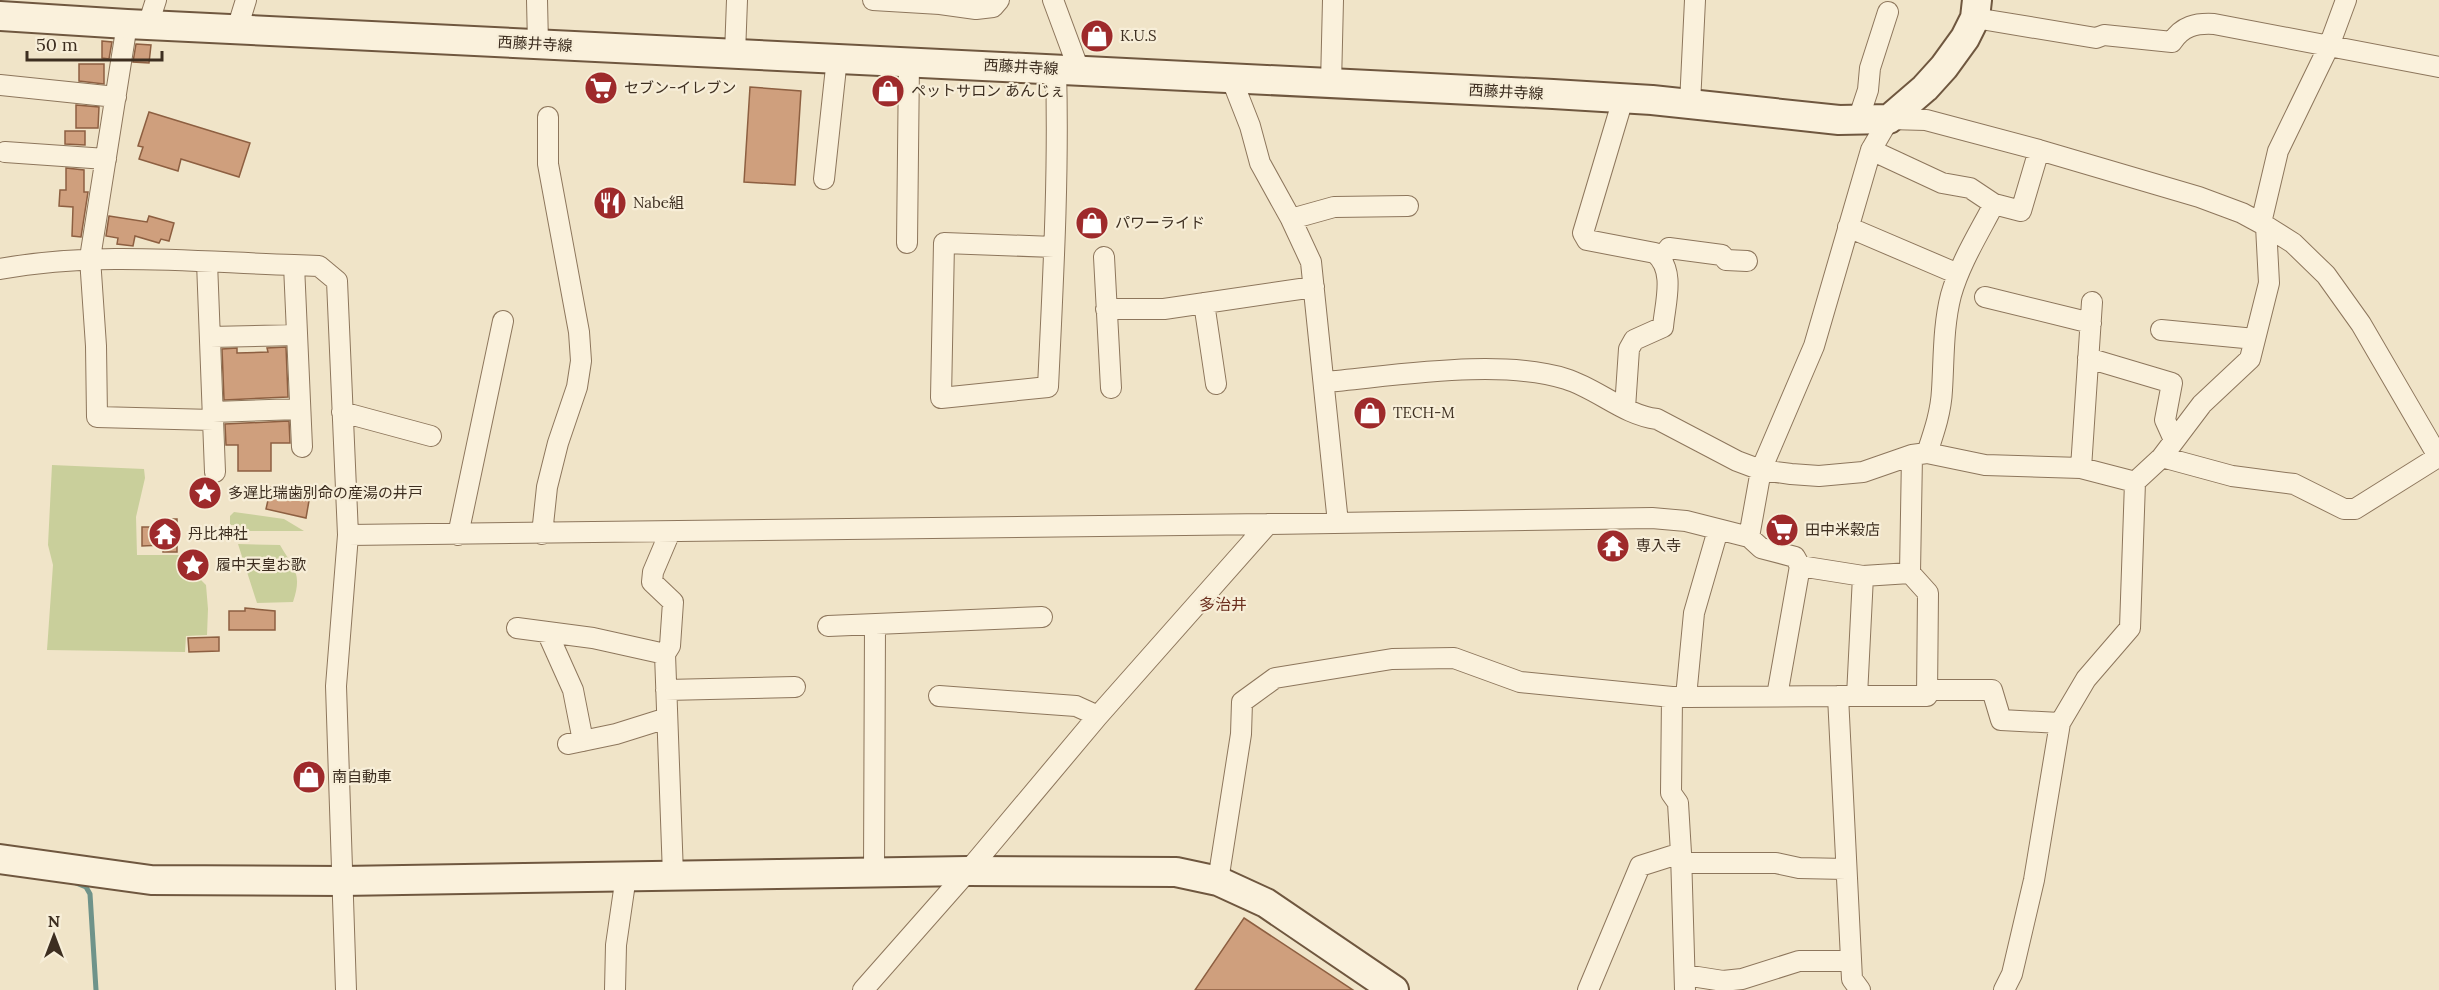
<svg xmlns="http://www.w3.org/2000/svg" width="2439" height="990" font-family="Lora,'Noto Sans JP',serif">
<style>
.green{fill:#c9cf9b}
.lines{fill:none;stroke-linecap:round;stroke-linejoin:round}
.stream{stroke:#6f938a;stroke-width:5}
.building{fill:#cf9f7d;stroke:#8d5f41;stroke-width:1.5}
.street-casing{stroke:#8d765c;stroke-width:22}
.secondary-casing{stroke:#6f573f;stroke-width:32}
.street{stroke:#faf1dc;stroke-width:20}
.secondary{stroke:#faf1dc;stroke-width:28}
.labels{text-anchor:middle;stroke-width:4.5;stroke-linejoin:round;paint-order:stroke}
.poi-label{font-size:15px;fill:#3d2e20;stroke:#f7eed8;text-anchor:start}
.street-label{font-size:15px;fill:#3d2e20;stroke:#f7eed8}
.neighbourhood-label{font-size:16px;fill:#6b2e1e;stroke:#f7eed8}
</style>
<rect width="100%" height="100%" fill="#f0e4c8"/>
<path class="green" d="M52,465l92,4 1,9 -9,39 1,38h42l8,5 7,13 12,12 2,24 -1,26 -21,1 -1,16 -138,-2 6,-85 -5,-20z
M234,512l50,7 20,12h-61l-4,-6h-9v-9z
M238,544l42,1c13,23 23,27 13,57l-36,1z"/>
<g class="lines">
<path class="stream" d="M76,883l10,4 4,7 6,96"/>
</g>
<path class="building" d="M102,41l10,1 -3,17 -7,-1z
M136,44l15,1 -2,18 -16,-1z
M79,64h25v20l-25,-3z
M750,87l51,4 -6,94 -51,-3z
M76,105l23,2 -1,21h-22z
M149,112l101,31 -11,34 -58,-18 -3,12 -39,-12 4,-12 -5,-1z
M65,131h20v14l-20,-1z
M66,168l18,2v22h4l-7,45 -9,-1 1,-29 -14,-1 1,-16h6z
M109,216l38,6 2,-6 25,7 -5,18 -8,-2 -2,4 -24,-7 -2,10 -16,-2 1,-6 -12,-2z
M286,347l2,50 -64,3 -2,-51 15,-1v5l31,-1 -1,-4z
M289,421l1,22h-19v28h-33v-26h-12l-1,-21z
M271,487l39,8 -4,23 -40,-9z
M163,519h14v33h-14v-7l-21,1v-19h21z
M245,608l30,3v19h-46v-19h16z
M219,637v14l-30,1 -1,-14z
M1244,918l109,72h-158z"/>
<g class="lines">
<defs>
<path id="street" d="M537,0l1,44
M873,0l67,4 36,5 17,-2 6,-7
M1053,0l26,70
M1975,18l121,20 8,-3 68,7c10,-16 24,-19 42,-18l225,43
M127,24l-37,234 6,88 1,71 116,3
M148,25l8,-25
M237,29l9,-29
M735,54l2,-54
M1232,80l18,46 10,37 31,56 20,43 27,261
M1331,84l2,-84
M0,85l116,12
M1623,99l-40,134 4,7 68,13c21,17 10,50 8,74l-29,13 -5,9 -4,59
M1690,104l5,-104
M1858,120l10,-30 2,-22 18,-56
M1871,150l71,33 28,5 24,16c-15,29 -34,59 -43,91 -8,31 -7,64 -9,95 -1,22 -8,42 -15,63
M5,152l101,7
M824,179l13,-121
M1994,204l27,7 18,-61
M1291,219l43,-12 74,-1
M2261,223l17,-72 51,-105 17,-46
M1848,227l110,47
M907,243l2,-181
M1054,247l-110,-4 -3,155 107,-11c5,-106 11,-212 8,-318
M1104,257l7,131
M1661,258l8,-10 53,7 4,5 21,1
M207,262l8,210
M294,265l8,182
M0,269c97,-18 196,-7 294,-4l25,1 18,15 11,254 -12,151 10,304
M1985,297l106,26
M1204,303l12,81
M1106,309h58l150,-22
M2161,330l94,9
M210,337l87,-2
M2088,358l84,25 -7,37 9,20
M1325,382c69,-6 175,-24 241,-3 32,10 58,36 91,40l80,42 24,9 30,4 28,2 44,-4 49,-17 15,-2 58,12 96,3 54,14
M213,412l86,-3
M342,412l89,24
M2162,457l70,19 62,8 50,25h11l83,-52
M2081,468l11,-166
M542,534l5,-47 11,-44 19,-56 4,-26 -2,-29 -31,-168v-47
M348,535l920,-11 384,-6 34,3 63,16 12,-67 53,-124 57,-196 18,-31 37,1 113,30 160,47 43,16 24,13 27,17 33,32 35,49 78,134
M458,535l45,-214
M1749,537l12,11 34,9 5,9 -23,130
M1800,566l63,10
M828,626l214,-9
M517,628l76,10 72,16 8,221
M547,632l26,58 10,51
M665,654l5,-8 3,-44 -21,-20 1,-10 17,-40
M666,690l129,-3
M1927,690h65l9,30 59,3
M939,696l137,10 22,10
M1857,696l6,-120 47,-3
M1686,697l152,-1
M568,744l48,-10 51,-16
M1681,853l4,137
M1681,863h95l23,5 47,1
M874,872l1,-247
M1218,881l23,-147 1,-32 33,-24 117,-19 62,-1 66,24 152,15
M1685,975l38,6 19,-2 57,-18h52
M615,990l1,-45 10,-69
M863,990l105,-119 130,-155 170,-192
M1588,990l52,-124 41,-13 -3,-50 -7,-10 1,-96h14l8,-84 24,-83
M1860,990l-8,-11 -14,-283h89l1,-103 -18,-20 2,-118
M2004,990l8,-16 22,-94 26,-157 26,-44 44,-51 5,-146 27,-25 40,-53 48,-45 19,-76 -3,-57"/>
<path id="secondary" d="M0,16l127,8 1426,70 99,6 187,20 50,-1 36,-31 19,-21 21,-29 10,-20 2,-18
M0,859l151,21 191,1 626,-10 208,1 42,9 48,22 128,87"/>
</defs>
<use href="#street" class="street-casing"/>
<use href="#secondary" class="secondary-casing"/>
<use href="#street" class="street"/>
<use href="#secondary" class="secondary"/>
</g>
<defs>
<symbol id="shop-disc" viewBox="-11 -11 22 22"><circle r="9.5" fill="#9e2a2b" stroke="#f7eed8"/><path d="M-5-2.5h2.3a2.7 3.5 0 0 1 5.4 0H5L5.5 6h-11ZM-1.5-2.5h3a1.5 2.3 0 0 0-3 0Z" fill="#fff"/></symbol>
<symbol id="supermarket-disc" viewBox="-11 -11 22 22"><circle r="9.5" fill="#9e2a2b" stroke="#f7eed8"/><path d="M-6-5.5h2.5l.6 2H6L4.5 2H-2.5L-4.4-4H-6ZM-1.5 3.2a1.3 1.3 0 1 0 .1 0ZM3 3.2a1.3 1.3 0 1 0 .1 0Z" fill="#fff"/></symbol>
<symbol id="restaurant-disc" viewBox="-11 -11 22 22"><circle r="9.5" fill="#9e2a2b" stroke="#f7eed8"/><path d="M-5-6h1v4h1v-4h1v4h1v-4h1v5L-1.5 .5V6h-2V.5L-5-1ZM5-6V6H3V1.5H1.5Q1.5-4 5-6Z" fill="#fff"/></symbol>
<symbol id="sight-disc" viewBox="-11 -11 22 22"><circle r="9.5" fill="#9e2a2b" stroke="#f7eed8"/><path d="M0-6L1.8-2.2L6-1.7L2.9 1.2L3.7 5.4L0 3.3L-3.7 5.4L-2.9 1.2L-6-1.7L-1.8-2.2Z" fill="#fff"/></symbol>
<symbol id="temple-disc" viewBox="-11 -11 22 22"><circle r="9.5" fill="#9e2a2b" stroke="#f7eed8"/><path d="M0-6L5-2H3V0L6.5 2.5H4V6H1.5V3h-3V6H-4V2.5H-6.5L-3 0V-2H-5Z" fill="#fff"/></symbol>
</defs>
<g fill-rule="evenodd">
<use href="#shop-disc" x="1078" y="17" width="38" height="38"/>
<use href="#supermarket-disc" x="582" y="69" width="38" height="38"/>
<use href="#shop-disc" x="869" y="72" width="38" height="38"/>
<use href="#restaurant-disc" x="591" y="184" width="38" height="38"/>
<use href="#shop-disc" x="1073" y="204" width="38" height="38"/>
<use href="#shop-disc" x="1351" y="394" width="38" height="38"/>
<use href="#sight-disc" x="186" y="474" width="38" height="38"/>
<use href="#supermarket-disc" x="1763" y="511" width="38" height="38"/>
<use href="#temple-disc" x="146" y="515" width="38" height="38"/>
<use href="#temple-disc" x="1594" y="527" width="38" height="38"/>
<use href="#sight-disc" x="174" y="546" width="38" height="38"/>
<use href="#shop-disc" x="290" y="758" width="38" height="38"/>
</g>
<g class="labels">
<g class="poi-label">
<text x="1120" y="41">K.U.S</text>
<text x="624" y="93">セブン-イレブン</text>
<text x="911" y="96">ペットサロン あんじぇ</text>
<text x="633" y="208">Nabe組</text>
<text x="1115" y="228">パワーライド</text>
<text x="1393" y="418">TECH-M</text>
<text x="228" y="498">多遅比瑞歯別命の産湯の井戸</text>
<text x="1805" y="535">田中米穀店</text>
<text x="188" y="539">丹比神社</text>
<text x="1636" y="551">専入寺</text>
<text x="216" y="570">履中天皇お歌</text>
<text x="332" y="782">南自動車</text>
</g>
<g class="street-label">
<text transform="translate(535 44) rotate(3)" y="5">西藤井寺線</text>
<text transform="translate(1021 67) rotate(3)" y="5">西藤井寺線</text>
<text transform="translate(1506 92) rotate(3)" y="5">西藤井寺線</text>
</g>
<g class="neighbourhood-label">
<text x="1223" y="610">多治井</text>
</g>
</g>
<g transform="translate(54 936)" stroke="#f7eed8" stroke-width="4.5" paint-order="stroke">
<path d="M0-4.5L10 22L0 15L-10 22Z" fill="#3d2e20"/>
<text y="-9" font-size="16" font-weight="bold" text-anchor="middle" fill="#3d2e20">N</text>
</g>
<path d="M27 51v9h135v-9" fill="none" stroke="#3d2e20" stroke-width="3"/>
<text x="36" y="51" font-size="18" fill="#3d2e20" stroke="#f7eed8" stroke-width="4.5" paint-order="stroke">50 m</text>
</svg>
